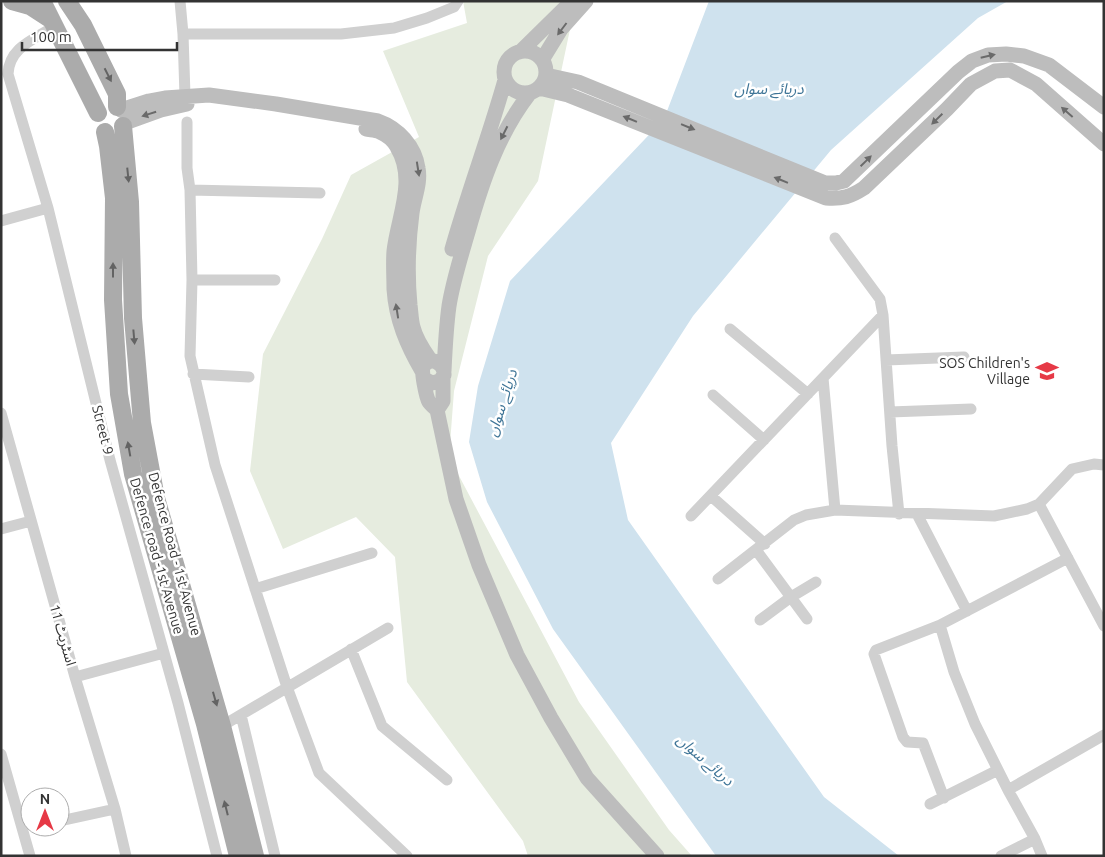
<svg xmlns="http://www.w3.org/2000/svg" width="1105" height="857" font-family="Ubuntu,'Noto Sans Arabic',sans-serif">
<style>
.green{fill:#e6ecdf}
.water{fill:#cfe2ee}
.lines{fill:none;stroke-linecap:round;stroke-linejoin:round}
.minor{stroke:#d0d0d0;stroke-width:11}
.secondary{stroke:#bdbdbd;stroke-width:15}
.primary{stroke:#ababab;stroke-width:18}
.oneway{fill:#6a6a6a}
.oneway2{fill:#636363}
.labels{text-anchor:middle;stroke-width:5;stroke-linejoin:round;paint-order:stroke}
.poi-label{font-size:14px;fill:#333;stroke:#fff;text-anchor:end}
.street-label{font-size:14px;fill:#333;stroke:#fff}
.water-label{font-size:15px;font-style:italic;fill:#3f7597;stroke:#fff}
</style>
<rect width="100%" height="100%" fill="#fff"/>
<path class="green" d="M463,1h113l-38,180 -50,75 -34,135 -5,66 130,245 90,128 23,26h-164l-5,-15 -116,-159 -12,-125 -39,-40 -73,32 -33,-78 13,-117 59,-115 29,-64 68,-38 -36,-86 84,-28z"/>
<path class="water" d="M709,1h299l-30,17 -147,132 -138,166 -82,127 17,77 196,277 75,59h-183l-163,-227 -66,-127 -18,-60 9,-56 32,-105 154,-162z"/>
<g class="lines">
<path class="minor" d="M180,1l3,33 2,62
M55,26c-20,13 -46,21 -47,48l40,134 62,252 68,243 39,153
M183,34h158l53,-6 33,-10 27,-11 4,-6
M187,122v46l3,22 2,90 -2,76 25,109 72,222 32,86 88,83
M190,190l130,3
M1,221l47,-13
M835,238l45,61 3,16 9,131 7,68
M192,280h83
M730,329l78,65
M886,360l78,-3
M193,374l56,3
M823,378l12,132
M713,395l51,45
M890,412l81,-3
M1,413l74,264 40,132 11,47
M711,496l54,48
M1039,504l65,122
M917,514l50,97
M691,516l192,-201
M1,529l30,-8
M756,550l51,69
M1068,558l-128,67 14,47 21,52 33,66 96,-55
M718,579l76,-59 12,-5 29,-5 159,6 33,-7 12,-5 33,-35 22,-5 10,1
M255,589l117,-36
M760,620l31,-23 25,-15
M940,625l-64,25 -2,4 29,83 4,5 16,1 21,55
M351,649l31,77 65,54
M75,677l89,-24
M241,715l34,141
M222,726l166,-98
M1,754l29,102
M1008,790l27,49 7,17
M930,804l68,-34
M60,821l55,-12
M1001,856l34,-17"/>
<path class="secondary" d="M504 72a21 21 0 1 1 42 0a21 21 0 1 1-42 0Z
M520,52l52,-51
M542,60l19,-31 25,-28
M546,75l32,7 247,101h11l8,-2 114,-109 14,-11 16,-6 18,-1 18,2 25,9 55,42
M539,88l29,7 258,103c17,1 24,-1 38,-10l83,-79 24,-25 24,-13 15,-1 26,14 68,60
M121,110l28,-9 16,-3 44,-3 67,9 102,17c20,7 37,25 40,47 3,15 -4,30 -6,45 -4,31 -5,61 -2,92 1,7 1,15 3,22 3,13 11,24 18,34
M125,123l36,-13 26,-6
M366,129c4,1 10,1 14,3 7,3 14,9 17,15 20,33 1,69 -3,104 -1,12 0,26 0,38 2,31 13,56 28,82
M452,249c16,-57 37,-112 53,-169
M444,371c1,-21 2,-43 5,-65 4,-25 12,-50 19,-74 14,-50 30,-98 62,-139
M424,379l8,4 8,-2 4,-6c1,-11 -14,-21 -21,-8 -2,3 3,30 6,35 1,2 6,6 8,8l19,89 23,66 38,90 34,63 36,60 70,78
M437,410l6,-9v-23"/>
<path class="primary" d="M12,1l18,5 20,13
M42,1l56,112
M67,1l16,24 34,69v13
M123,126l7,76 3,116 9,105 14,75 66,228 33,130
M105,132l3,14 6,52 -1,102 6,94 14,80 72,250 33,132"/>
</g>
<defs><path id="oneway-solid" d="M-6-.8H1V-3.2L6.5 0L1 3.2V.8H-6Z" transform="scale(1.25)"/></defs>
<g class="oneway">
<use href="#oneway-solid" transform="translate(562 29) rotate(127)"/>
<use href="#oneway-solid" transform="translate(988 56) rotate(-13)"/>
<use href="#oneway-solid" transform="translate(1067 112) rotate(-139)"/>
<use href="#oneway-solid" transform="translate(149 114) rotate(162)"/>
<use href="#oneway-solid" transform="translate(630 119) rotate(-158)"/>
<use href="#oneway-solid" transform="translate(937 119) rotate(136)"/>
<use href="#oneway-solid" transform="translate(688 127) rotate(22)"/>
<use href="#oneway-solid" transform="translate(504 133) rotate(117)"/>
<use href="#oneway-solid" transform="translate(866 161) rotate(-44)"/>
<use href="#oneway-solid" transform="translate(418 169) rotate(81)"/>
<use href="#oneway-solid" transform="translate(781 180) rotate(-158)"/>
<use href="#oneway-solid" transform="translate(397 311) rotate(-99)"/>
</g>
<g class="oneway2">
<use href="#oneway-solid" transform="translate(108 75) rotate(63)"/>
<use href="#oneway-solid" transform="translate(128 175) rotate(84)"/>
<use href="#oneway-solid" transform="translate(113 270) rotate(-90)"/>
<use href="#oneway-solid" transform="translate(134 337) rotate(85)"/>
<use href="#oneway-solid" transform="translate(129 449) rotate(-100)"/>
<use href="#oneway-solid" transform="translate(215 699) rotate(74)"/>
<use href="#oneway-solid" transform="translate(226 808) rotate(-104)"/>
</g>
<defs>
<symbol id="school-bare" viewBox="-9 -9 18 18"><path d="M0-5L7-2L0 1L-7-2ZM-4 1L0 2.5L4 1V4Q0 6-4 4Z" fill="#e63946" stroke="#fff" stroke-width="2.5" paint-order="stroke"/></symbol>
</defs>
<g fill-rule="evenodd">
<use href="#school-bare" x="1031" y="355" width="32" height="32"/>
</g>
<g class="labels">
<g class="poi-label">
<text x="1030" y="368">SOS Children's<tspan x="1030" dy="16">Village</tspan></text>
</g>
<g class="street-label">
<text transform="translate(103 430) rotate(76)" y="5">Street 9</text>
<text transform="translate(175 554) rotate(75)" y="5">Defence Road - 1st Avenue</text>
<text transform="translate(157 556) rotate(74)" y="5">Defence road -1st Avenue</text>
<text transform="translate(63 635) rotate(74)" y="5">اسٹریٹ 11</text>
</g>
<g class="water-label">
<text x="769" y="94">دریائے سواں</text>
<text transform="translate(502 403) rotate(-72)" y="5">دریائے سواں</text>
<text transform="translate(705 760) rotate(41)" y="5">دریائے سواں</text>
</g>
</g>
<rect width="1105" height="857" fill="none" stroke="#333333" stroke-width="5"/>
<g transform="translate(45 812)"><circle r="24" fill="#ffffff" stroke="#adadad"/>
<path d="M0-4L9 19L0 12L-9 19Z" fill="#e63946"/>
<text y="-8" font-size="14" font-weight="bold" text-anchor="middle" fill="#333333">N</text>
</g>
<path d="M22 42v8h155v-8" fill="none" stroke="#333333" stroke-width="2.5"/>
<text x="30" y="42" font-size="15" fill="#333333" stroke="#ffffff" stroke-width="4" paint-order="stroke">100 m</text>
</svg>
